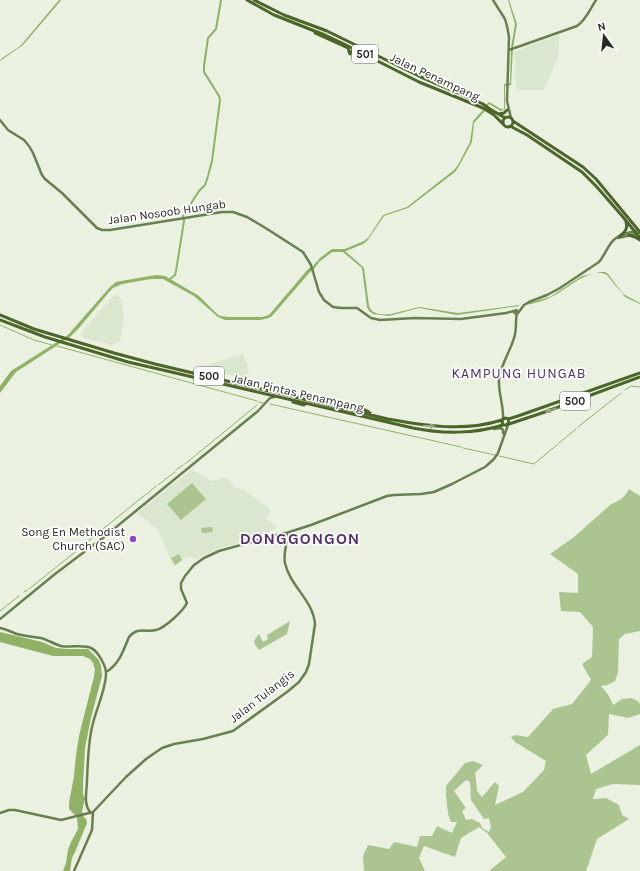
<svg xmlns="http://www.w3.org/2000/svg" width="640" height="871" font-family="Karla,sans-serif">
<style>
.built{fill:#dbe6cf}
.green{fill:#acc490;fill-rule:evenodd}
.water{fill:#90b166}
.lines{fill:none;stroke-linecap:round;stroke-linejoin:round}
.stream{stroke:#90b166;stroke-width:1}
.canal{stroke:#90b166;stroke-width:2}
.secondary{stroke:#6a7f50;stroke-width:2.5}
.primary{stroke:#4d6529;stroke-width:3}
.oneway{fill:#9daa89}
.poi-dot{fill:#8d4abf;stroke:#fff;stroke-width:1.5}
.labels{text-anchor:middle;stroke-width:3.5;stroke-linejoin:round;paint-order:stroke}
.shield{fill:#fff;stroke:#676965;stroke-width:1}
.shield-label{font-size:11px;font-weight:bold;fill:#262923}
.street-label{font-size:12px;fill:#262923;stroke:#fff}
.poi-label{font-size:12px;fill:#262923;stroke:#fff;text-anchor:end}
.quarter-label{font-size:14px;letter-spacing:1px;fill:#52326c;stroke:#fff}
.district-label{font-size:16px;font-weight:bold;letter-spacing:1px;fill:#52326c;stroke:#fff}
</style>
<rect width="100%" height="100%" fill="#eaf1e1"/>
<path class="built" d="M559,35v19l-15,36h-28l-1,-35 -2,-1v-2z
M115,294l6,4 3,20 -4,23 -9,4 -30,-8 2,-7z
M243,354l4,9 2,16 -46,-10 1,-3z
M192,469l20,12 13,-4 2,1 10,10 8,2 26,20 -5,8 11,9 -2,2 -16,8 -42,12 -20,10 -8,-2 -5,2 -10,8 -17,-38 -20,-16z"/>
<path class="green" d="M192,483l14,16 -25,21 -14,-16z
M629,489l11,7v135l-15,3 -6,5 -1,33 -3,9 -8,4 -6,1 8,10 4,9 9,-6 9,-1 7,3 2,3v10l-12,4 -19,-4 -1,21 -22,20 5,19 49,-29v40l-27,-1 -17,5 -3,10 13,-1 13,7 3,10 7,4 -32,20 -11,32h-97l17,-14 -19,-24 -8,-6 -18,11 -6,19 -31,-11 -5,12 6,13h-61l-1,-15 5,-11 21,4 5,-7 23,5 3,-11h12l5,-10 15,7 5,-11h-6l-3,-8 -2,-19v-9l19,-23 8,-2 10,4 -8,8 1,7 1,11 5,6 13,-15 4,4 -4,19 28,-13 21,-22 2,-9 -31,-19 -4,-5 5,-2 12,2 25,-28 19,-5 19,-24 -9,-16 10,-7 1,-30 -13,-15 -19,-1 -2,-19 19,1v-19l-28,-20 24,-17 36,-32c8,-4 15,-7 19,-16zM466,780l4,2 1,18 13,19 5,-1 2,9 -2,5 -7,-4 -2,-5 -8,-4 -6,1 -4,-9 4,-3 -12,-17z
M212,527l1,5 -11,1 -1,-5z
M179,554l3,6 -7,5 -4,-7z
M290,621l-3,13 -28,16 -5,-7 1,-4 4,-5 4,8 5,-3 -1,-4z"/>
<path class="water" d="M59,0h2l-4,5 -34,40 -23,16v-1c7,-6 16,-10 22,-16z
M508,0h1l8,24 -4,24 -2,37 -6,1v23l-4,2 -12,-7 -5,8 -10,11 -2,19 -13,24 -4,6 -47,36 -24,8 -17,25 -4,3 -17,7h-1l16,14 3,3 5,38c3,9 14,9 22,8l28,-7 39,6 61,-8v1l-62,9 -38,-7 -30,8 -16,-2 -4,-3 -2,-4 -5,-39 -19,-16h-11l-13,10 -5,7 -4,3 -38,44 -3,2 -9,2h-35l-7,-3 -24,-21 -31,-17h-12l-29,5 -9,4 -3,3 -32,38 -8,8 -54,35 -16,21v-7l11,-15 57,-36 42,-48 6,-5 5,-1 35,-6 9,1 34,20 17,17 4,3 9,1h33l7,-2 40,-47 4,-2 7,-8 12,-9h13l19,-8 4,-3 15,-23 24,-8 47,-37 4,-5 12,-23 3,-21 9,-10 6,-8 1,-1 12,7h3v-25l6,-1 1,-35 4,-24z
M600,272h5l3,2 15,20 17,9v1l-15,-7 -18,-22c-15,-10 -41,15 -54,21 -8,5 -18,7 -27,9v-1l24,-7 32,-21z
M0,632l42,10 14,6 11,1h21l11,11 2,6 1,10 -11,42 -6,30 -2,36v11l2,3 -3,13 1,5 3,3 1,4 -12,29 -3,6 -2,13h-7l3,-8 2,-13 3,-8 7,-13 -1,-12 -8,-8v-6l5,-27 2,-21 3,-19 8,-32 7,-27 1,-8 -2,-6 -3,-4 -7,-3h-30l-53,-14z"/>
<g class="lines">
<path class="stream" d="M0,325l34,15 18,5
M57,346l200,55
M625,390l6,-4 9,1
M259,402l4,1
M270,404l191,43
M578,427l43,-34
M559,443l17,-14
M463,448l32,7
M499,456l35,8 24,-20
M185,464l72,-59
M176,470l7,-5
M158,485l17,-13
M147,494l9,-8
M87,542l58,-47
M29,589l56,-45
M24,592l3,-2
M0,611l19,-15"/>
<path class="canal" d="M169,280l6,-5 1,-4 8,-50 -1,-5 3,-5 13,-20 6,-6 3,-9 4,-15 8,-61 -1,-4 -15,-24v-6l4,-28 8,-9 5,-29"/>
<path class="secondary" d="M493,0l12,19 2,7 2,11 -2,64 4,17
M509,50l68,-24c9,-6 13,-17 19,-26
M0,120l8,10 16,10 5,6 4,7 9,22 3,4 17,14 35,35 5,2h8l81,-13 31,-5h11l14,5 17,10 39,25 8,13 8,27 5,8 9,7 8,1h16l14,10 9,2 35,-2 46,1 45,-6 8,-2
M618,238l22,-5
M516,310l2,2 -2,2 -2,-2z
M518,313l6,-8 5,-3 18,-7 13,-7 39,-26c5,-6 7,-12 12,-19 6,-8 15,-10 25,-12
M503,419c1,-13 -5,-26 -4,-40 2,-15 11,-27 15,-41 3,-8 1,-16 3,-25
M494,429l7,-1 2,2v3
M284,533h3v3h-3z
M286,533l25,-8 76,-29 7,-1 27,-1 13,-2 18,-8 33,-17 9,-8 4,-6 10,-28
M0,619l55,-45 49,-37 154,-126 12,-13 4,-1
M0,628c6,1 11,4 17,6 8,2 16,3 24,4 7,2 13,6 20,8 8,2 23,-2 30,2 7,3 15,18 15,25 0,16 -9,34 -13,50 -5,18 -5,38 -6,57 0,11 -4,23 3,32
M106,672c13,-7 18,-23 23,-35 9,-11 17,-4 27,-7 9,-2 27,-19 31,-27l-6,-14v-6l4,-7 9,-11 10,-7 15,-7 65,-18
M0,813l9,-3h6l46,10 32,-8 33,-35 20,-18 16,-11 12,-4 29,-5 30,-8 54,-39 12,-10 7,-10 3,-8 6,-40c-2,-24 -25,-38 -30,-61 -2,-9 2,-18 2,-27
M74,871l18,-41 1,-18"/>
<path class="primary" d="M247,0l27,15 38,15 13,5 19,9 75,38 64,26 11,7 9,9
M254,0l30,15 43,16 94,46 49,21 13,6 7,5 15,9
M315,33l33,15 2,6 2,-3h4
M499,114l5,-1 3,-3
M503 122a5 5 0 1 1 10 0a5 5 0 1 1-10 0Z
M513,121l70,46 13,12 44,53
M510,126l17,9 55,37 14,14 27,31 17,21
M629,235l6,2 5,3
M620,236c5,-4 8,-7 6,-14
M0,315l34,14 80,24 41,11 233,55c38,7 76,13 114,1
M0,320l45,17 83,25 285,66c29,6 62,6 90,-3h3l3,-2 -1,-4 -2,-1 -3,1 -1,3 1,3
M293,402l11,3 2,-2
M343,407c10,0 19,0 27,6
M508,419l10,-3 122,-43
M509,424l36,-12 95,-35"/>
</g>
<defs><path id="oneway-solid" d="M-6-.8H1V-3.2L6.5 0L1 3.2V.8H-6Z"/></defs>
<g class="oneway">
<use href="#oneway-solid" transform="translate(551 410) rotate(160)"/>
<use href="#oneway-solid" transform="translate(429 426) rotate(5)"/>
</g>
<circle class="poi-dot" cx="133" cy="539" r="4"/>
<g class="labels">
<g class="shield">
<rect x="352" y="45" width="26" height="18" rx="3"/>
<rect x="194" y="367" width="30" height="18" rx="3"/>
<rect x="560" y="392" width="30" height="18" rx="3"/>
</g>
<g class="shield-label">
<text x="365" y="58">501</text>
<text x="209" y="380">500</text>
<text x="575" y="405">500</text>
</g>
<g class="street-label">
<text transform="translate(435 77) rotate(25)" y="4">Jalan Penampang</text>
<text transform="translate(167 212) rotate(-8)" y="4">Jalan Nosoob Hungab</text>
<text transform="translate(298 393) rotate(13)" y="4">Jalan Pintas Penampang</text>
<text transform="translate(262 696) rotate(-38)" y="4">Jalan Tulangis</text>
</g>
<g class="poi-label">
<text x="125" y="536">Song En Methodist<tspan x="125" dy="14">Church (SAC)</tspan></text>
</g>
<g class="quarter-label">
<text x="519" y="378">KAMPUNG HUNGAB</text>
</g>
<g class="district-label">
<text x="300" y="544">DONGGONGON</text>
</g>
</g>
<g transform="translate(604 36) rotate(345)" stroke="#ffffff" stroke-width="3" paint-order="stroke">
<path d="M0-3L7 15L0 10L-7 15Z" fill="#262923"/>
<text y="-6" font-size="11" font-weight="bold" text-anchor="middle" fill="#262923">N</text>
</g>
</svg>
